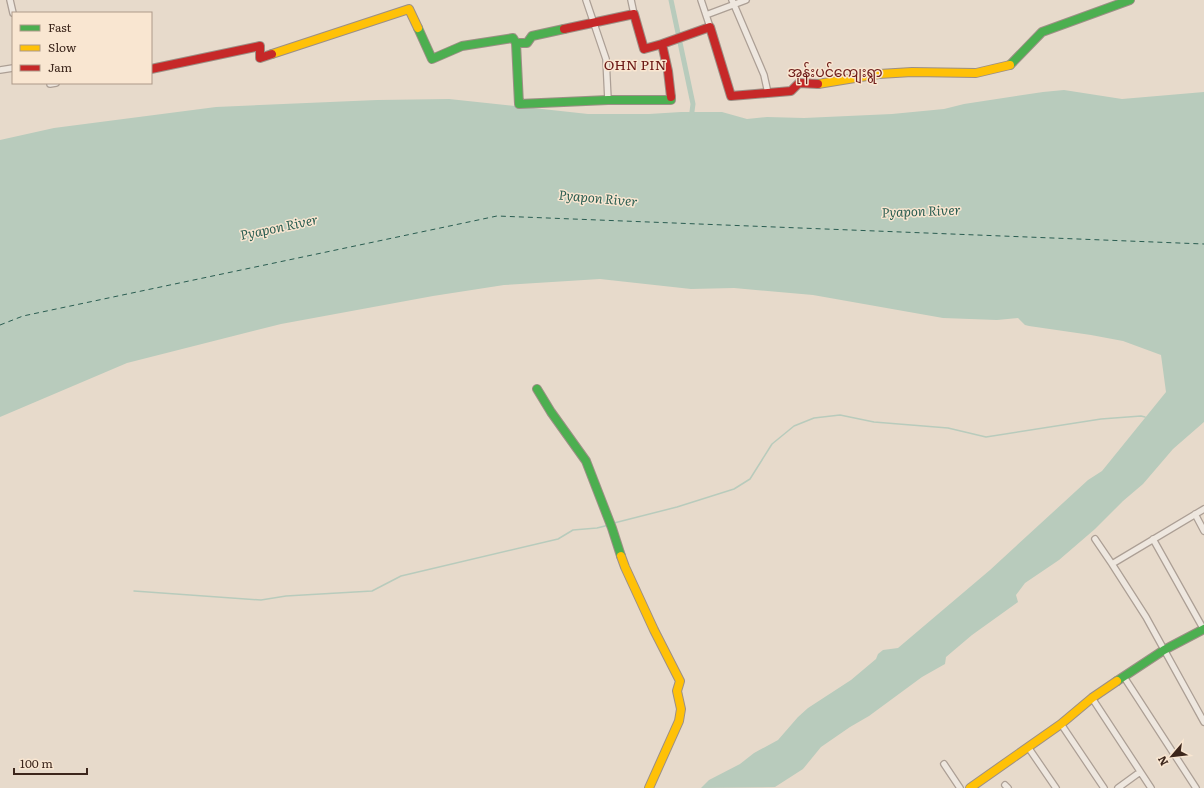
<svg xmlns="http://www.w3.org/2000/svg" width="1204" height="788" font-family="Literata,'Noto Sans Myanmar',serif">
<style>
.water{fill:#b8cbbc}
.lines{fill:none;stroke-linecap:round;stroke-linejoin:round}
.stream{stroke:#b8cbbc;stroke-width:1.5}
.canal{stroke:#b8cbbc;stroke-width:5}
.ferry{stroke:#2a5d51;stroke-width:1;stroke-dasharray:5 4;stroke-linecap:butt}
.street-casing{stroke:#ac9f95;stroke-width:8}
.fast-casing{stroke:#9c8f85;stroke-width:10}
.slow-casing{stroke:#9c8f85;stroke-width:10}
.jam-casing{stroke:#9c8f85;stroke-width:10}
.street{stroke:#eee7df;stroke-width:5.5}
.fast{stroke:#4caf50;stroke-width:8}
.slow{stroke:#ffc107;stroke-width:8}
.jam{stroke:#c62828;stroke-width:8}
.labels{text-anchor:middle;stroke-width:3;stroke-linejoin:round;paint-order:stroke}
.water-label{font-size:13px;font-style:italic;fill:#2a5d51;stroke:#f9e6d1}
.quarter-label{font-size:14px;fill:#6d1a17;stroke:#f9e6d1}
</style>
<rect width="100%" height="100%" fill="#e7dacb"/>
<path class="water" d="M1064,90l58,9 82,-7v330l-31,27 -30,35 -20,17 -28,28 -36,31 -34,23 -9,12 2,7 -46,33 -26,22 -1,7 -23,13 -53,39 -19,11 -29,20 -18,22 -28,18 -74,1 8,-8 31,-16 14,-11 24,-13 20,-23 10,-9 43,-28 25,-21 2,-5 5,-4 15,-2 92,-78 98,-90 14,-9 64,-79 -5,-37 -38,-14 -32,-6 -62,-9 -4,-1 -7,-7 -21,2 -54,-2 -130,-23 -79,-7 -43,1 -91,-10 -96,6 -71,11 -152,28 -154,39 -127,54v-277l54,-12 162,-21 161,-7 72,-1 139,15h61l32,-2h41l25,7 20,-2 37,1 88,-4 52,-5 20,-5 79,-12z"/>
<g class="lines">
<path class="stream" d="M614,523l63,-16 57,-18 16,-10 22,-35 22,-18 20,-8 26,-3 34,7 74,6 38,9 115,-18 40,-3 4,1
M134,591l127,9 25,-4 86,-5 29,-15 157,-37 15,-9 24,-2 12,-3"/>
<path class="canal" d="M671,0l22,104 -2,15"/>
<path class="ferry" d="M0,325l23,-9 474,-100 707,28"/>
<defs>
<path id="street" d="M10,0l3,13
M586,0l20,59 2,41
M631,0l3,14
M701,0l9,27
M732,0l32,75 4,18
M706,15l40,-15
M0,70l13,-2
M50,83v1l6,-1
M1195,514l9,17
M1095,539l17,25 34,53 58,105
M1153,539l51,91
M1112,564l92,-55
M1124,677l72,111
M1092,698l59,90
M1061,724l43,64
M1028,747l28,41
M944,764l16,24
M1005,785l3,3
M1118,788l22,-16"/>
<path id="fast" d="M418,28l14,31 30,-13 51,-8 3,5
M564,29l-32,7 -5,7h-11l3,61 89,-4h63v-3
M1010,65l32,-33 88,-32
M537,389l14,23 35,49 26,67 9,28
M1117,681l47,-31 40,-21"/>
<path id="slow" d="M272,54l137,-45 9,19
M818,84l61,-10 33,-2 64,1 34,-8
M621,556l4,11 29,63 26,51 -3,10 4,18 -2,12 -30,67
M970,788l91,-64 31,-26 25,-17"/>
<path id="jam" d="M564,29l70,-15 10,35 18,-5
M151,69l109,-23v12l12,-4
M671,97l-3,-26 -6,-27 48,-17 21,69 60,-5 8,-8 19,1"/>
</defs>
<use href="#street" class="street-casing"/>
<use href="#fast" class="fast-casing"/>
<use href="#slow" class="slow-casing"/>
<use href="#jam" class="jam-casing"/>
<use href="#street" class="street"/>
<use href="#fast" class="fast"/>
<use href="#slow" class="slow"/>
<use href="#jam" class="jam"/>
</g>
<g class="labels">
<g class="water-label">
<text transform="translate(598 198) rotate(5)" y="5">Pyapon River</text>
<text transform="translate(921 211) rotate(-2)" y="5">Pyapon River</text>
<text transform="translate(279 227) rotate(-12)" y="5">Pyapon River</text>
</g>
<g class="quarter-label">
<text x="635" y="70">OHN PIN</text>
<text x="835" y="77">အုန်းပင်ကျေးရွာ</text>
</g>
</g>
<rect x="12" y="12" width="140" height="72" fill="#f9e6d1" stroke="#ad9989"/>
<rect x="20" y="25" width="20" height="6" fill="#4caf50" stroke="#ad9989"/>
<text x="48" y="32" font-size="12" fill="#3c261c">Fast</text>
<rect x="20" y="45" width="20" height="6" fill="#ffc107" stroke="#ad9989"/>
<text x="48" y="52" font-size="12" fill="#3c261c">Slow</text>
<rect x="20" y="65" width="20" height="6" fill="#c62828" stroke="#ad9989"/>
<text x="48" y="72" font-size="12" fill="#3c261c">Jam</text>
<g transform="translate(1172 756) rotate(242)" stroke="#f9e6d1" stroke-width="3" paint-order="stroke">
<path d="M0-3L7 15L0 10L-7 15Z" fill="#3c261c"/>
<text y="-6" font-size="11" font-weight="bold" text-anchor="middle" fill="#3c261c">N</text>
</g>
<path d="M14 768v6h73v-6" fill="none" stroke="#3c261c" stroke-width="2"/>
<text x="20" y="768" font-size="12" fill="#3c261c" stroke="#f9e6d1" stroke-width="3" paint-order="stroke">100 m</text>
</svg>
